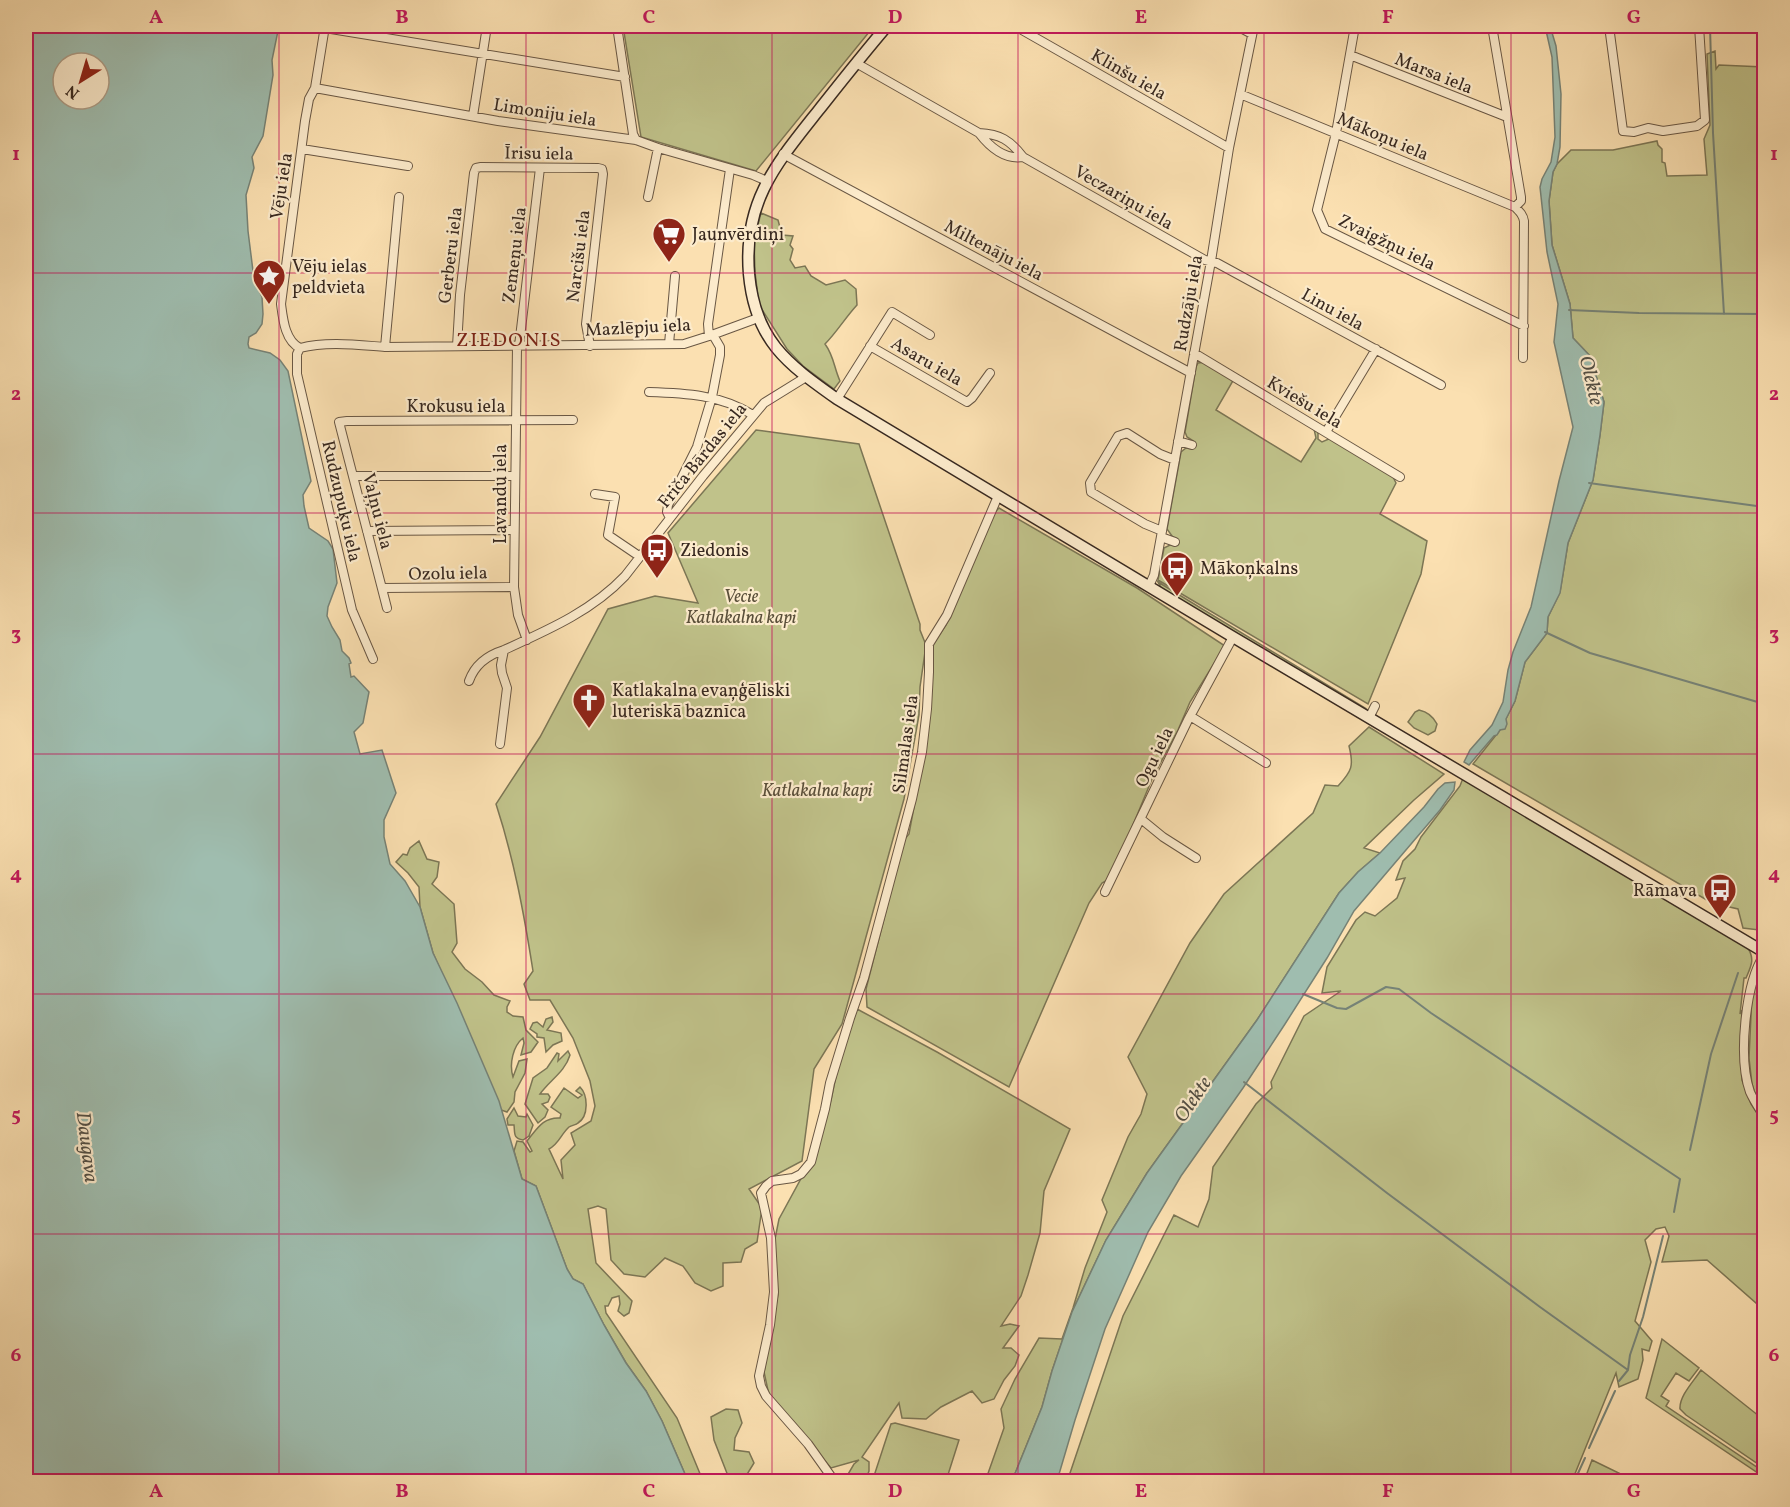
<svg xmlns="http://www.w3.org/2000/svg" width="1790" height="1507" font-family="Vollkorn,serif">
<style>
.green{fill:#c0c28a;stroke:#7c7655;stroke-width:1.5}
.water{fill:#9fbdaf;stroke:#768276;stroke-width:1.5;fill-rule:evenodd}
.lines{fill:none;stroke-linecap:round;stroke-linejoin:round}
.stream{stroke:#768276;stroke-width:2}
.street-casing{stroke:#695744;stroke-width:10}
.secondary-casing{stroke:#382920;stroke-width:13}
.street{stroke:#fcebcc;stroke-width:8}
.secondary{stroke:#fcebcc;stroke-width:10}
.grid{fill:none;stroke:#c2185b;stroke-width:1.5;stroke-opacity:0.55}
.labels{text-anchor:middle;stroke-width:4.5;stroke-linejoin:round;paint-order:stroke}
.street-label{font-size:18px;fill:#382920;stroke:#fcebcc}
.poi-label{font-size:18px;fill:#382920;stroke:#fcebcc;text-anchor:start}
.park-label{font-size:18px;font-style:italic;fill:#5a4f3a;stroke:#fcebcc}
.neighbourhood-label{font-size:20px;letter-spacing:1.5px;fill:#7a1f14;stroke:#fcebcc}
.water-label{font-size:20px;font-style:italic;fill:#524e44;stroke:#fcebcc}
.neatline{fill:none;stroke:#c2185b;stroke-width:2}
.grid-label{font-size:20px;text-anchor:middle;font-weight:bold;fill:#c2185b}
</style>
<rect width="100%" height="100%" fill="#fbe0b1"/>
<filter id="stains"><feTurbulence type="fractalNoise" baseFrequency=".00333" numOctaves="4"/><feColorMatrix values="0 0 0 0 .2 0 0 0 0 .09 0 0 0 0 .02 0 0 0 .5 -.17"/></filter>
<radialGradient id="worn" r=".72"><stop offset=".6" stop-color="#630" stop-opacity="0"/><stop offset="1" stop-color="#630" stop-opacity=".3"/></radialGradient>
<path class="green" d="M623,26h251l-118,145 -115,-34z
M1715,51l1,18 3,-4 45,2v812l-5,51 -16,-2 -5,-19 -26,-6 -239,-139 27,-34 15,-29 10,-39 22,-29 1,-16 12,-25 8,-49 25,-63 7,-45 4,-33 -14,-46 -17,-18 -3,-34 -18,-59 -3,-44 4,-29 4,-8 14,-14h42l44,-9 1,4 4,4v13l3,1 2,13 40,-1 -3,-36 6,-14 -3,-71z
M761,213l17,7 4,15 11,1 -3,9 3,4 -3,11 5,8 10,-2 6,10 15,9 19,-5 11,9 1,16c-12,13 -20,27 -32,39 9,12 9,24 15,37l-6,8 -31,-23 -16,-17 -28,-44 -4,-33 -1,-32z
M1206,362l28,17 -18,31 85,52 15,-24 -2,-9 4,2v8l4,3 9,-4 61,37 4,8 -16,31 47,27 -6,33 -53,130 -210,-124 6,-32 6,-3h3l3,-6 -4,-3 -5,-7 14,-77 5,-4 6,1 3,-7 -8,-5 -2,-5 11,-65 2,-4z
M756,430l103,14 61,180v6l6,15 -6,42 -1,28 -15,84 -62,225 -28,45 -12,92 -53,28 13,19 -5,34 -12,7 -4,13 -18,1v23l-12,5 -16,-8 -12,-17 -18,-8 -20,19 -21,-3 -13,-14 -5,-51 -8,-3 -10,3 8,54 36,38 -3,12 -5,3 -6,-5 2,-7 -1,-8 -7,2 -4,8h-3l1,7 71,105 26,63h-15l-26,-60 -16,-30 -20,-28 -22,-38 -21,-41 -10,-5 -6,-10 -31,-83 -14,-7 -8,-28 3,-10 6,1 7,10 2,-1 -5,-10c10,-12 16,-24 33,-23l1,-4 -10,-7 13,-19 14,10 4,-3 -6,-4 4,-4c8,8 9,29 -2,36 -2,2 -6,2 -9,4 -8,7 -10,17 -20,22l14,30 -2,-19 14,-15 -4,-12 20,-12 4,-15 -5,-25 -17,-43 -23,-38h-20l-6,-16 9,-13c-9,-57 -19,-112 -37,-167l44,-67 68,-128 47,-13 43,7 -30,-70z
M999,508l138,80 88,58 -35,56 -12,28 -26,49 -41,99 -9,5 -13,20 -80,184 -142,-80 -1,-18 38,-149 5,-6 8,-43 16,-147 13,-19 49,-113z
M1158,582l207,126h-5l-197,-117z
M1419,710c9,2 14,6 18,14l-2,7 -7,4 -14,-7 -6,-6 7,-10z
M1369,727l75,47 -30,26 -50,48 16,5 -22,19 -19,21 -82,127 -110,153 -41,67 -34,72 -20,59 -10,36 -30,74 -27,1 19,-54 -3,-19 14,-30 24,-41 23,1 11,-31 12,-40 22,-56 -5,-12 26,-63 13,-23 6,-20 -19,-37 62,-114 34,-49 89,-81 12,-28 13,1c14,-15 16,-20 11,-40z
M1463,778l285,170c7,12 3,18 -2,30h-2l-4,36 2,-4v70l9,24 13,20v186l-57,-50 -45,2 7,-26 -4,-9 -9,2 -11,11 6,22 -16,59 17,20 -3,10 -7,-2 1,11 -5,19 -19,8 -3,-14 -44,108 -505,1 56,-166 51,-101 24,12 11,-28 4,-32 43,-63 16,-16 -1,-6 33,-66 37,-25 -19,2 5,-26 29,-47 9,-8 10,4 22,-18 8,-20 -9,2 7,-19 12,-12 6,-12 39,-51z
M419,841l8,18 12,3 -2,15 -5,7 22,20 3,39 -5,9 13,17 17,13 12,13 16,6 -3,6v5l6,4 10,1 3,13 12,12 -7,10 -10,3 3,-12 -1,-5c-10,8 -14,26 -10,39l6,-16 8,-2 -2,14 -10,19 -1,10 -7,10 -6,-2 -68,-157 -13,-46 -1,-20 -11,-14 -12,-11 7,-8 4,1 3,-7z
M1764,962v149l-9,-17 -3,-10 -3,-26 3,-64 11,-31z
M857,1009l80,43 133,77 -26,62 -4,42 -12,42 -7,21 -20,30 9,-2 9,2 -16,22h8l8,7 -4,11 -11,14 -10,19 -12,4 -10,-12 -31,16 -15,12 -24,-1 -3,-15 -37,54 7,5v9l-4,10h-21l10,-17 5,-4 -28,8 -62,-73 -5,-23 14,-78 -5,-45 6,-30 24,-44 10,-12 18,-63 8,-38z
M552,1017l1,5 -6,8 14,3 1,8 -9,4 -7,7 -2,-14 -7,-1v-3l-7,-5 3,-6 4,-1 6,5 3,-8z
M568,1051l2,4c-5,17 -20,25 -30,39h8l2,3 -2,5 -6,2 6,6 -3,7 -7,6 -13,-19 8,-26 14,-10 10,-15 2,1 -1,7z
M514,1108l4,8 8,1 1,-3 6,11 -4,11 -6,4c-10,-2 -8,-6 -9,-15h-6l-1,-6z
M1662,1339l37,29 -10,13 -13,-8 -15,23 8,5 -3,5 98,66v5l-118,-79z
M1701,1370l63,50v48l-78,-53 -6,-6c-1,-13 14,-28 21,-39z
M726,1409l12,1 4,13 -7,15 -1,12 15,2 5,11 -8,13 5,5h-21l-16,-41 -3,-23z
M895,1423l64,17 -13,41h-52l-20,-5 16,-49 1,-3z
M1592,1460l35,17 2,4h-45z"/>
<path class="water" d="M26,26h253l-7,34 1,15 -10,61 -11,21 2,11 -8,27 2,36 6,48 8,18 1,17 -1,10 -6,9 -7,4 -1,7 1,4 21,5 10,7 8,11 23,110 -8,14 1,11 5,22 19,13 5,8 4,34 -9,24 -1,9 5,11 8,13 2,11 7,7 2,5 -2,1 2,13 3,-1 15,16 -6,31 -9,9 6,22 22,-4 14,43 -12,27v17l6,27 15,17 15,26 13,46 24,50 42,98 23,78 14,7 31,83 6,10 10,5 21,41 22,38 20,28 16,30 26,60h-662zM63,63h36v36h-36z
M1545,26h5l6,20 5,48 -1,53 -3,17 -4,8 -4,29 3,44 18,59 3,34 17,18 14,46 -4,33 -7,45 -25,63 -8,50 -12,24 -1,16 -22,29 -10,39 -9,18 1,5 -2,5 -5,1 -3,5 -3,1 -25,29 -5,-3 6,-12 22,-25 11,-23 5,-32 5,-18 18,-45 28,-126 14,-54 -19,-85 4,-38 -11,-52 -7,-65 2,-8 9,-17 4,-25 -3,-80z
M1455,782l-1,8 -14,20 -86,101 -27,47 -42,66 -42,64 -62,88 -33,56 -43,97 -30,91 -18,61h-45l30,-74 10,-36 20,-59 34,-72 41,-67 110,-153 82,-127 19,-21 22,-19 44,-46 14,-18 7,-6z"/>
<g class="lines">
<path class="stream" d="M1710,26l3,107 11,181
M1569,310l70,3 125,1
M1589,483l175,24
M1545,632l45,21 171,50
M1303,994l34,14 9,1 40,-22 13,2 32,24 249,166 -6,33
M1244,1082l143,111 153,114 88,63
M1690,1150l21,-96 27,-81
M1619,1381l9,-11 2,-15 13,-38 20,-81
M1589,1448l26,-57
M1219,1482c13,-5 20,-8 32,0
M1574,1482l11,-24"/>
<defs>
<path id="street" d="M617,26l16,108 3,6
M1015,26l214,122
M1237,26l15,8
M1355,26l-19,107 -19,77 8,19 199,97
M1492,26l29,171v4l-6,6
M1609,26l14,105 11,1 14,-4 15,3 34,-5 8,-6 -6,-94
M325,28l300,49
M1350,55l157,62
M856,63l123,70c10,13 25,27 44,24
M315,88l183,33 138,19 22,8 95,27 14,6
M1240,94l275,113c5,5 8,8 9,14l-1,137
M473,116l14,-90
M979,133c21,1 31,7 44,24l182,103 12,3 224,122
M302,149l106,17
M783,154l408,219
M648,197l10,-49
M709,336l-1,-12 22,-155
M669,344l6,-68
M457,346l3,-51 14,-122 2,-5 5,-1 117,1 4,1 1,5 -17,150 4,22
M517,346l-3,241 4,28 9,25
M519,346l21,-178
M870,346l97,56 5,-4 18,-25
M385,347l14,-150
M300,348c27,-7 58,-3 85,-1l299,-3 25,-8 49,-18
M300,348c-15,-7 -17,-29 -19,-44l24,-183 4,-22 6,-11 10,-62
M300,348l-3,6v20l55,236 21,49
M1194,353l206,124
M649,392c36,1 73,3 104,23
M837,399l55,-87 38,23
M1326,432l50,-83
M1178,441l14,4
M353,476h162
M595,494l20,3 -7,38 31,21
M670,518l-3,-6 1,-7 29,-58 15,-50 8,-42v-8l-7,-12
M367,531l147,-1
M1162,531l-17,-7 -54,-32 -1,-9 28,-47 9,-3 33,21 15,6
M1161,537l14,5
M1149,586l5,-11 57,-314 18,-113 25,-122
M382,588l132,-1
M387,608l-48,-186 8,-1 226,-1
M469,681c6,-17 19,-26 35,-31
M1190,716l76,47
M1369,718l6,-12
M500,744l7,-56 -5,-15 -1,-8 3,-15c44,-20 88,-39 121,-74l78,-100 61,-73 42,-26
M1141,819l22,18 33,21
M1105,892l83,-172 45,-83
M1764,955c-19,29 -26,103 -14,137 4,9 9,16 14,24
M835,1482l-27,-38 -42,-48 -5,-10 -2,-10 11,-51 4,-33 -3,-54 -10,-45 5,-7 6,-5 21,-3 8,-4 10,-12 14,-53 5,-26 20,-65 14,-40 48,-179 10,-47 5,-43 2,-37v-28l18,-29 51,-119"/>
<path id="secondary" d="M887,26c-24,28 -46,56 -69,85 -42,53 -75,91 -69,163 6,66 37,89 88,125l396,238 531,315"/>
</defs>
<use href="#street" class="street-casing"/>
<use href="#secondary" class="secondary-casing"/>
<use href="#street" class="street"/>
<use href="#secondary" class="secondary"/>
</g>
<path class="grid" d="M279,26v1456M526,26v1456M772,26v1456M1018,26v1456M1264,26v1456M1511,26v1456M26,273h1738M26,513h1738M26,754h1738M26,994h1738M26,1234h1738"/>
<defs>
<symbol id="supermarket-pin" viewBox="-11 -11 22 30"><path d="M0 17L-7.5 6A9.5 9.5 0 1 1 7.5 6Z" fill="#8f2418" stroke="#fcebcc"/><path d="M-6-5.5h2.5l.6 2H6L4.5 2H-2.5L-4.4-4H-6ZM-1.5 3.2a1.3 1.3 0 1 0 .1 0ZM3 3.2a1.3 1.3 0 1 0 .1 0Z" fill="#fff"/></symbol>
<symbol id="sight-pin" viewBox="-11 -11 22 30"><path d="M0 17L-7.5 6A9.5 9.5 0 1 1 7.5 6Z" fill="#8f2418" stroke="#fcebcc"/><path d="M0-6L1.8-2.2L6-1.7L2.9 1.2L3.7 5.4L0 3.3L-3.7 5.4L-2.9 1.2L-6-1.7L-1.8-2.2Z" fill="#fff"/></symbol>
<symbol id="bus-pin" viewBox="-11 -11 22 30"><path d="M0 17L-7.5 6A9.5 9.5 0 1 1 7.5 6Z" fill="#8f2418" stroke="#fcebcc"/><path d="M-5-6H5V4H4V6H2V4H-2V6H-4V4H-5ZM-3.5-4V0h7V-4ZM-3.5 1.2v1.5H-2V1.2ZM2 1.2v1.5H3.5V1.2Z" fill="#fff"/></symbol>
<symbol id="church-pin" viewBox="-11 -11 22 30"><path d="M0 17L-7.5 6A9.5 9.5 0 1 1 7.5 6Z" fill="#8f2418" stroke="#fcebcc"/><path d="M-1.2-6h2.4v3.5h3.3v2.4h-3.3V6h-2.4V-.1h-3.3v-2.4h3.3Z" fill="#fff"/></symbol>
</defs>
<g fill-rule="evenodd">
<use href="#supermarket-pin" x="650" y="215" width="38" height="52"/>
<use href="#sight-pin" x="250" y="257" width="38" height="52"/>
<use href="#bus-pin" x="638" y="531" width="38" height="52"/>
<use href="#bus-pin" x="1158" y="549" width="38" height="52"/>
<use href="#church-pin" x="570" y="681" width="38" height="52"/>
<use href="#bus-pin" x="1701" y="871" width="38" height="52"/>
</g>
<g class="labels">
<g class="street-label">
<text transform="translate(1434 73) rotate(22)" y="6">Marsa iela</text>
<text transform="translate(1129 74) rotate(30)" y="6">Klinšu iela</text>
<text transform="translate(545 112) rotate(9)" y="6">Limoniju iela</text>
<text transform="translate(1383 136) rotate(23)" y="6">Mākoņu iela</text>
<text transform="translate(539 153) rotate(1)" y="6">Īrisu iela</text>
<text transform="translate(281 186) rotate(-81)" y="6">Vēju iela</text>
<text transform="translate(1124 197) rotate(30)" y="6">Veczariņu iela</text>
<text transform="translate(1387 242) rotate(26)" y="6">Zvaigžņu iela</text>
<text transform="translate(994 250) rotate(28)" y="6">Miltenāju iela</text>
<text transform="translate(450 255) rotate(-83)" y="6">Gerberu iela</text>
<text transform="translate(514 255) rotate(-83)" y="6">Zemeņu iela</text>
<text transform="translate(578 256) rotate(-83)" y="6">Narcišu iela</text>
<text transform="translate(1188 303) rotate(-80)" y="6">Rudzāju iela</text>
<text transform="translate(1333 309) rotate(29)" y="6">Linu iela</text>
<text transform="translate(638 327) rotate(-3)" y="6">Mazlēpju iela</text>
<text transform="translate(927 361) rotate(30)" y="6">Asaru iela</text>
<text transform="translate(1305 402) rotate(31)" y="6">Kviešu iela</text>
<text x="456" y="412">Krokusu iela</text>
<text transform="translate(702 455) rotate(-51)" y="6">Friča Bārdas iela</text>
<text transform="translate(500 494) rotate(-90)" y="6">Lavandu iela</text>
<text transform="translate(342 501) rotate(77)" y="6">Rudzupuķu iela</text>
<text transform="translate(378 511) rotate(76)" y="6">Vaļņu iela</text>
<text transform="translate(448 573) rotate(-1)" y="6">Ozolu iela</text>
<text transform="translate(905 744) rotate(-82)" y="6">Silmalas iela</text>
<text transform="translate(1154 757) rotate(-64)" y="6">Ogu iela</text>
</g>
<g class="poi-label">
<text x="692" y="240">Jaunvērdiņi</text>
<text x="292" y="272">Vēju ielas<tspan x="292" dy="21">peldvieta</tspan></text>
<text x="680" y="556">Ziedonis</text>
<text x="1200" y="574">Mākoņkalns</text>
<text x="612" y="696">Katlakalna evaņģēliski<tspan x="612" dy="21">luteriskā baznīca</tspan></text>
<text x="1697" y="896" text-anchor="end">Rāmava</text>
</g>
<g class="park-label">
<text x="741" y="602">Vecie<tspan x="741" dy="21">Katlakalna kapi</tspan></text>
<text x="817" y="796">Katlakalna kapi</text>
</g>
<g class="neighbourhood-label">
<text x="509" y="346">ZIEDONIS</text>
</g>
<g class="water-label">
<text transform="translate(1592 380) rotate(77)" y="7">Olekte</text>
<text transform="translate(1192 1099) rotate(-56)" y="7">Olekte</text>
<text transform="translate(88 1147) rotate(83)" y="7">Daugava</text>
</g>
</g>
<rect width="1790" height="1507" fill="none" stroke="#fbe0b1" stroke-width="66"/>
<g transform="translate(81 81) rotate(217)"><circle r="28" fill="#fcebcc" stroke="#ae9d87" stroke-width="1.5"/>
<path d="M0-4.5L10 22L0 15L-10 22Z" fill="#8f2418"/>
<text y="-9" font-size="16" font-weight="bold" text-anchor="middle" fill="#382920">N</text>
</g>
<rect x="33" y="33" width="1724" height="1441" class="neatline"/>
<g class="grid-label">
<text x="156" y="23">A</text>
<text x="402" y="23">B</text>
<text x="649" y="23">C</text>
<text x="895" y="23">D</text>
<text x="1141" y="23">E</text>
<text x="1388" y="23">F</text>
<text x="1634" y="23">G</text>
<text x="16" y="160">1</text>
<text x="1774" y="160">1</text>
<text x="16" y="400">2</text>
<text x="1774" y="400">2</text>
<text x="16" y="640">3</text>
<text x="1774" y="640">3</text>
<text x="16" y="880">4</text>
<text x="1774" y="880">4</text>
<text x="16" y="1121">5</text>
<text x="1774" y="1121">5</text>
<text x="16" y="1361">6</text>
<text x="1774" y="1361">6</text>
<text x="156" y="1497">A</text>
<text x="402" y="1497">B</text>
<text x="649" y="1497">C</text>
<text x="895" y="1497">D</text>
<text x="1141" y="1497">E</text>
<text x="1388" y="1497">F</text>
<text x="1634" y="1497">G</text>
</g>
<rect width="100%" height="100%" filter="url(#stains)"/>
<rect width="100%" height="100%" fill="url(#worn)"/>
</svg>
